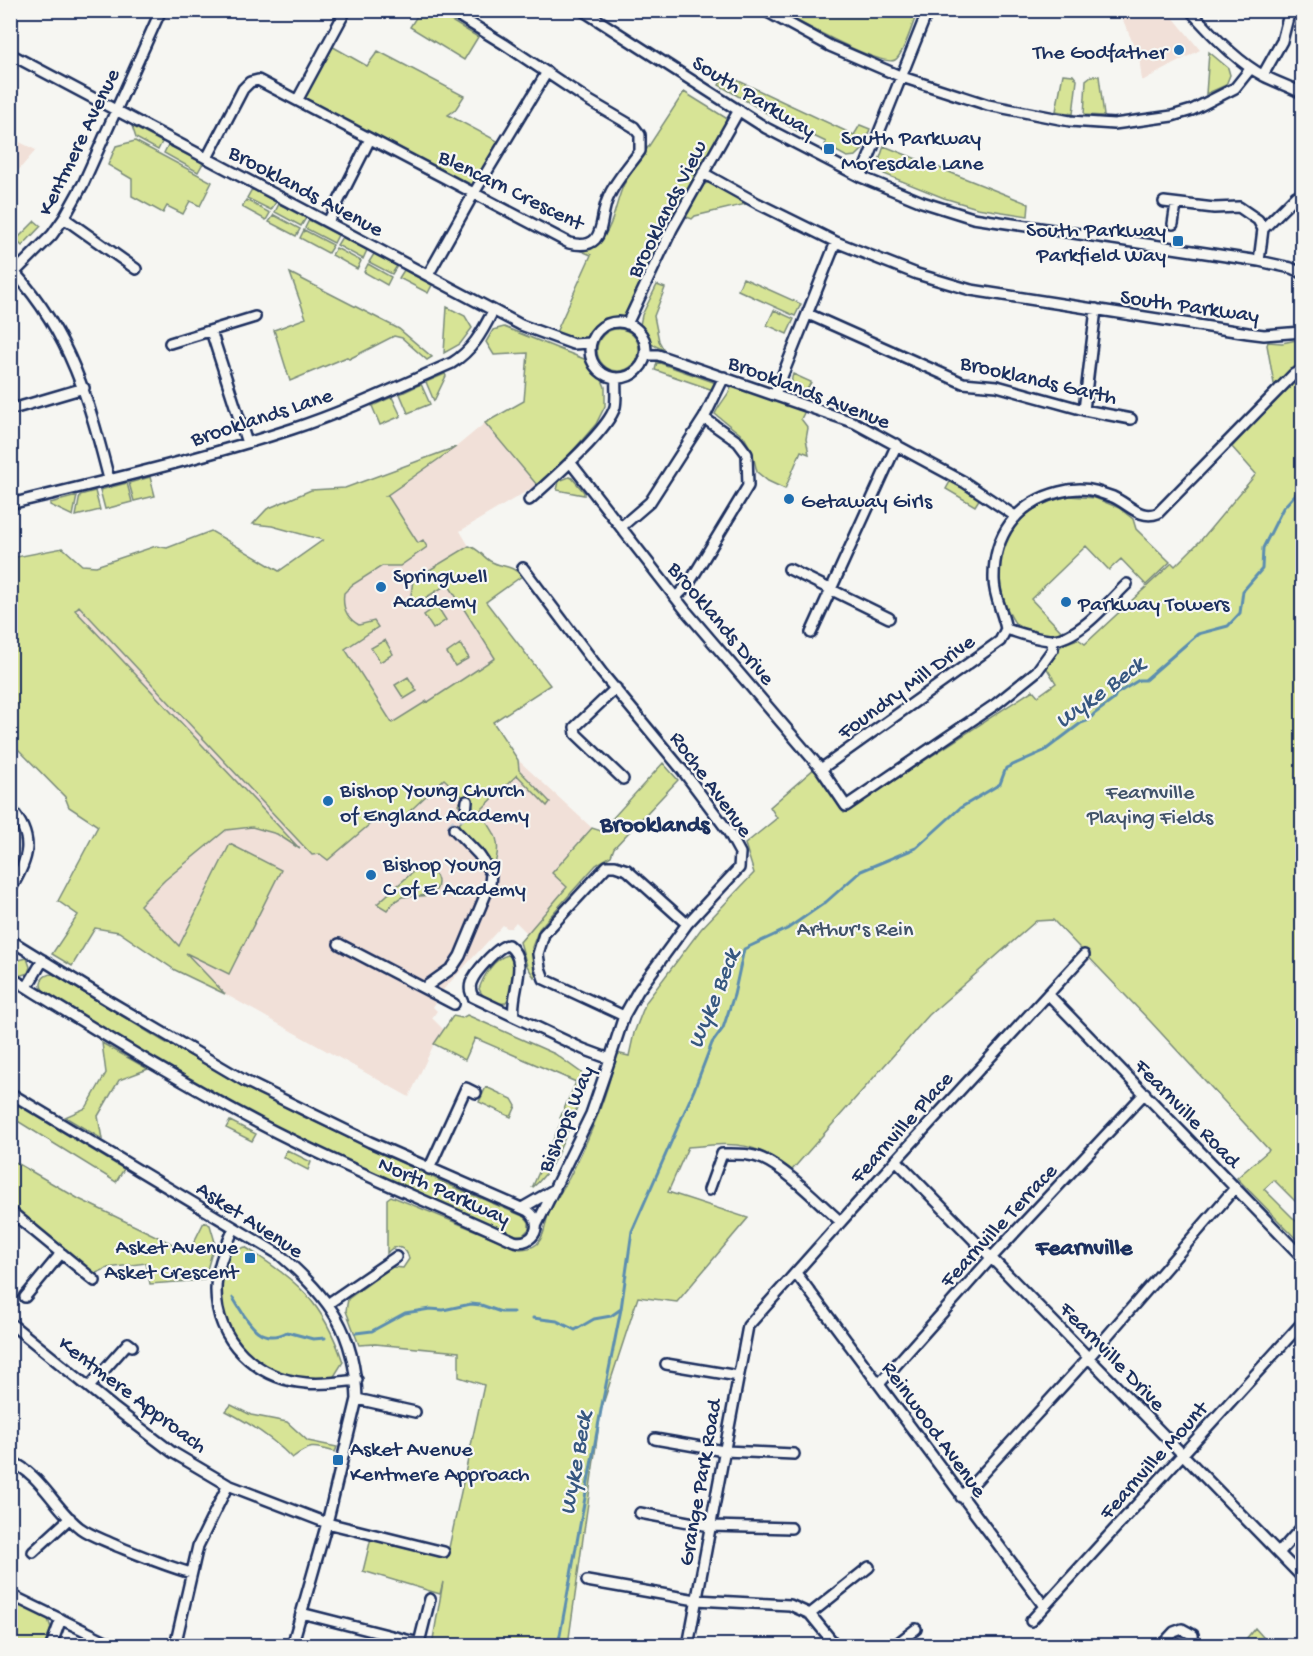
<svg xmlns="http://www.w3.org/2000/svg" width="1313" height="1656" font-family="'Gochi Hand',sans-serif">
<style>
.built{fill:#f1e0d8}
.green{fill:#d7e496;stroke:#798a7a;stroke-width:1.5}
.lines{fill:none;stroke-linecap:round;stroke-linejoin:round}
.stream{stroke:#5b8eb0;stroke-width:3}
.minor-tunnel{stroke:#caced4;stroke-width:9;stroke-dasharray:9 4.5;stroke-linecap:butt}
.minor-casing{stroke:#1b2f5e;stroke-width:14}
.minor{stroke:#f6f6f2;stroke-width:9}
.poi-dot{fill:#1f6fb2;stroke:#f6f6f2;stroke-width:2}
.labels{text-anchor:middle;stroke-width:4.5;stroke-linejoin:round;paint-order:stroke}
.poi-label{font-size:22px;fill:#1b2f5e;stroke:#f6f6f2;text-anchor:start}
.street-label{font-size:22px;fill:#1b2f5e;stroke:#f6f6f2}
.park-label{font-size:22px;fill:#415369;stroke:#f6f6f2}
.water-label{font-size:24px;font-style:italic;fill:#365780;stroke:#f6f6f2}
.neighbourhood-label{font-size:24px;font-weight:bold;fill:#1b2f5e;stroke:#f6f6f2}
</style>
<rect width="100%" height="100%" fill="#f6f6f2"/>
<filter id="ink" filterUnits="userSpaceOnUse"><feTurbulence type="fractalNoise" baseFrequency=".0167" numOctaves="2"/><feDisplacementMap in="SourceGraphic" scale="12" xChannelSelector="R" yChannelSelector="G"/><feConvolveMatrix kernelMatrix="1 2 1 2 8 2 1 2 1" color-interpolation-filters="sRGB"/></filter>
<g filter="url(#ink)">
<path class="built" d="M1123,11h45l32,39 -58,31 -3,-24 -17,-39z
M11,138l25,12 -25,29z
M485,423l52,62 -77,46 9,15 -19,11 100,128 -57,36 25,39 74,68 -40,45 15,14 -39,47 -12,-12 -5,6h-4l-4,-3 -62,67 -8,15 4,4 -5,7 12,12 -10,14 -25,53 -184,-103 -85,-89 25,-25 -154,-287 109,-26 91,-36 68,40 177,-124z"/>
<path class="green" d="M420,11h15l43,26 -14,23 -54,-33z
M778,11h140c-5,10 -14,44 -23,49 -13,8 -100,-41 -117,-49z
M328,44l39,22 11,-15 86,45 -9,14 -7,5 55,29 -29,49 -176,-94z
M1209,52l19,16 2,7 -4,10 -20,9z
M1063,74l10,1 4,5 -4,34 -17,-3z
M726,75l128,60 6,-10 10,4 -8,21 -6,6 -9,1 -22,-12 1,-3 -23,-11 -2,2 -82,-48z
M1091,76h8l5,40 -20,-1 2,-35z
M684,92l42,26 1,11 -100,195c-17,-5 -29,3 -37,19l-36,-6 37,-82 -12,-5c37,-8 32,-38 45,-66z
M132,126l30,16 -4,8 -22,-12z
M135,141l77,41 -12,24 -10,-5 -7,13 -16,-8 -4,7 -31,-17v-17l-24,-14 8,-19z
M168,145l35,18 -5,9 -34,-19z
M884,146l145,58 -1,12 -51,-8 -33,-10 -60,-24 -6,-10z
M707,183l8,1 31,20 -51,12 -3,3 -8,-3 17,-30z
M252,189l24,13 -5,8 -24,-12z
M246,200l24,13 -4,7 -24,-13z
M279,204l27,14 -5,8 -26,-14z
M274,215l26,14 -4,7 -27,-14z
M309,220l29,15 -4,8 -29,-15z
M35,221l6,5 -19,20 -6,-6z
M304,230l29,15 -5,8 -28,-15z
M342,237l25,13 -4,9 -26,-14z
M336,248l25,13 -4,8 -25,-14z
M374,254l23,12 -5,8 -23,-12z
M368,264l23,13 -4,8 -23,-13z
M404,270l28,15 -4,8 -29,-15z
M290,273l109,56 33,28 -5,3 -25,-22 -8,-2 -45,23 -2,-2 -57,24 -16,-51 32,-12z
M743,278l58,26 -6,12 -57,-26z
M657,285l8,3 -11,28 5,25 5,9 -13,-6 -11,-19 2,-10z
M447,307l18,9 7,12 -12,16 -16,9z
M774,310l20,9 -7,15 -20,-9z
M504,327l80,32 17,19 4,9v19l-9,18 -37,43 -22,18 -52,-62 39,-22 4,-48 -34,2 -8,-13 7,-12z
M597 350a21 21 0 1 1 42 0a21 21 0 1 1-42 0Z
M1302,339v27l-12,5 -12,14 -4,-1 -7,-39 1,-3 14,1z
M657,362l59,21 -3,7 -58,-20z
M445,374l1,2 -12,25 -8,-19z
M793,374l18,8 -7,13c-10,-4 -15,-10 -11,-21z
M1302,375v833l-28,-28 -10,9 38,38v18l-65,-67 32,-28 -119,-129 -97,-101 -17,1 -107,94 -137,155c-40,-30 -56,-27 -104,-23l-20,45 80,26 -71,84 -39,-5 -37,113 -33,235h-136l11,-63 -3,12 -77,-23 9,-37 72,18 3,5 37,-172 -25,-8v-25l-84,-8 -16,1 -13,-34 2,-12 44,-32 11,1 6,-9c-2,-12 -14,-16 -22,-6v-54l4,-3 129,53c6,0 12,-1 17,-5 9,-9 8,-24 13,-34 6,-11 13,-21 19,-32 20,-39 39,-82 47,-125l13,3 5,-23 12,-31 55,-73 53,-56 -9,-29 32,-26 -7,-11 45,-39 29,45 189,-123 5,6 18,-13 -10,-16c16,-19 5,-19 32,-28l7,5 87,-81 3,3 26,-26 55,-66 -24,-27 64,-68z
M421,384l9,20 -22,9 -8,-19z
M732,386l73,25 -4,8 7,9 -2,11 3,15 -8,-3 -16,38 -17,-8 -11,-9 -5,-21 -8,-14 -29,-23c5,-11 13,-18 17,-28z
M392,397l9,19 -21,9 -8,-19z
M456,447l-70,49h2l30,47 5,-3 4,7 -27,19h-18l-30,19 -8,8c-2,14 2,25 15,32l15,-4 4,6 -33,22 47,74 35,-22 1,1 67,-44 -47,-74 -36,22 -1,-11 2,-15 56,-34c9,2 13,10 21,15 12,7 21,3 32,15l-36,26 64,83 -57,37 25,38 1,10 31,32 -3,4 -30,-31 -37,36 -1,2c17,18 24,31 14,56l-41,-38 16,-16 -10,-11 6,-6 -20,-19 -50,47 -11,-13 -55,47 -8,-6 -8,1 -233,-249 -4,4 225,239 -23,-15 -25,-7 -26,3 -61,50 -25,25 39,41 51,-102 51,26 -52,104 -43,-21 39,41 -50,-24 -56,-38 -24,-4 -23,38 -20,-12 26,-39 -20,-14 40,-75 -29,-19 -4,-10 -46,-47 -8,-5v-187l52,-10 19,17 14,1 60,-20 11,2 44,-17 68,40 44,-31 -51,-14 -19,-2 14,-15 44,-19 34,-2z
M150,477l5,19 -21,5 -5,-18z
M569,477l3,1 12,14v3l-27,-5 2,-9z
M951,480l29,18 -5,8 -29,-17z
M127,483l5,19 -27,7 -5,-19z
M95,491l5,19 -24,6 4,-21z
M77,496l-4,20 -23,-11v-2z
M1069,496l26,2 24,10 14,11 3,10 34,33 -24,23 -25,-26 -12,11 -23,-24 -55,53 31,33 -4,3c-11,0 -32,-2 -40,-9 -6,-5 -9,-13 -12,-20 -11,-31 -9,-65 18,-89 13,-12 29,-17 45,-21z
M437,606l9,14 -13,9 -9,-14z
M385,640l8,14 -13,8 -9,-14z
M460,644l9,14 -14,8 -8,-13z
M408,677l9,14 -13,8 -9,-14z
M663,763l15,17 -64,68 -3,8 -15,9 -57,64 -7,18 1,13 4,14 -3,3 -7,-11 -7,-24 47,-55 -15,-14 40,-45 9,3z
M425,868c7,2 12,6 13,13 1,21 -24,13 -36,16 -7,3 -10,7 -15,13l-10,-6 37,-33z
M508,955l5,4c3,13 2,34 -8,44 -11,2 -21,-3 -26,-14 4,-12 15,-31 29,-34z
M27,958l3,9 -2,6 -9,3 -8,-4v-10z
M53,974l110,67 141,76 143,67 78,33 4,5v7l-6,6h-7c-74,-31 -147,-63 -219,-99 -87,-42 -171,-92 -252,-143 -8,-9 -3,-19 8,-19z
M467,1015l88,39 28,20 1,15 -3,9c-13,29 -24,70 -49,90l30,-68 -2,-2 16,-36 -101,-44 -10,22 -31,-16 19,-28 9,2z
M102,1043l46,26 -29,11 -21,36 4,23 -37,-22 21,-9 20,-35z
M486,1087l26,12 4,7 -5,11 -32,-15z
M18,1105l106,64 -8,13 -105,-65z
M230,1121l26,13 -4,7 -26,-13z
M287,1150l24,12 -3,8 -25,-13z
M10,1159l69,40 110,53 15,-30 6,3 5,17 -11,38 -54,4 -4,-21 -38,5 -14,6 -83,-68z
M245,1247c52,33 78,55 98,115l-10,16c-14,1 -28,3 -42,0 -57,-12 -85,-73 -63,-126z
M231,1405l20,10 36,7 21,19 29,6 -2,5c-21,-6 -24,-8 -43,6 -19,-20 -41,-34 -66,-47z
M10,1600l38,19 4,12 -6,14h-34l-2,-3z
M1255,1628l15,17h-29z"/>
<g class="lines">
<path class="stream" d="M233,1298c13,20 25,49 54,34l26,7 12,-1
M533,1318l24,3 18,9 19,-11 17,-3 10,-7
M356,1333l16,-2 33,-18 25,-4 13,1 28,-6 10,1 20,7h12
M558,1646l43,-236 20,-101 11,-78 62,-141 18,-47 11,-15 11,-33 10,-46 43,-20 39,-27 35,-31 55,-23 44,-40 40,-24 6,-16 38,-17 37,-28 8,-3 5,-6 19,-14 3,-6 23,-14h6l53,-46 30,-8 12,-13 3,-22 19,-22 1,-21 20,-40 19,-21"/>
<path class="minor-tunnel" d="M454,829l-2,-3 14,-14"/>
<defs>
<path id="minor" d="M582,10l184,118 95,49 61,25 51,16 286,43 32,7 11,5
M764,10l66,36 72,31 86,28 82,16 44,3 58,-8 20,-6 43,-22 16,-20
M1190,10c20,23 47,52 74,66 12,6 26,11 38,17
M10,54l511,271 52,19 17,-1
M1263,75l19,-34 8,-31
M298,99l48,-89
M207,158l36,-69 7,-7 8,-2 311,163c39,9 29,-23 39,-45 8,-19 21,-31 32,-47v-16l-6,-8 -46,-27 -84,-56 -55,-34
M703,173l54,30 79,39 81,32 54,16 277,43 16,2 38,-3
M861,177l67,-167
M1164,202l50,6 25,-1 19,13 5,9 33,-33
M64,218l72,51
M328,222l42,-83
M1173,224l3,-20
M1259,261l4,-32
M15,273c56,62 74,128 94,206
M428,275l46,-82 73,-121
M10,277l42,-42 12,-17 19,-34 78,-174
M808,314l155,69 34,3 87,24 47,9
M590 350a28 28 0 1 1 56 0a28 28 0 1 1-56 0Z
M627,324l45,-95 67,-119
M211,331l36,112
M170,343l85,-26
M645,355h13l197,68 109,59 51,34
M775,394l61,-152
M16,408l68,-20
M1084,410l12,-101
M570,462l116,149 135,158 25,37 150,-102 41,-33 16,-22 -2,-9
M529,500c20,-18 79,-69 86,-93 2,-9 0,-20 1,-29
M10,504c95,-23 190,-45 282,-75 55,-18 107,-43 160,-66 21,-13 30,-31 41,-52
M621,527l29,-25 54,-84 20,-41
M523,568l79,105 81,98 45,60 12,22 -1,15 -52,56 -49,67 -14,25 -14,43
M789,569l100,49
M1127,584c-19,18 -48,55 -75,56 -14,0 -32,-7 -46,-11 -3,-17 -12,-32 -12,-49 -1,-44 22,-77 65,-88 11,-3 25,-4 36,-1 6,2 12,4 18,6 16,7 27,23 45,16l136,-139 8,-3
M676,597l12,-12 60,-99 -1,-32 -9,-12 -34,-24
M811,633l86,-189
M616,688l-41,39 1,7 47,45
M821,769l179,-128 6,-12
M10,808c26,30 19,51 0,82
M466,812l1,-11
M10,940l99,61 136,80 125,61 158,69c17,12 6,35 -14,30 -84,-39 -170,-73 -252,-116 -86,-45 -169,-97 -252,-148
M339,944l115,60
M27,987l16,-27
M424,988l28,-20 8,-12 30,-72 1,-11 -12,-18 -25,-26
M1048,994l254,263
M514,1016c-4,-24 17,-54 -6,-71 -10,1 -34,28 -37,38 -2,6 0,10 2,14l110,52 27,10 -19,55 -54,110
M624,1016l-80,-37 -4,-11 -2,-14 6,-20 63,-68h8l12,4 60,54
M10,1093l270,162c50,43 75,77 77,144l-30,124 -35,123
M896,1160l406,417
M429,1169l37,-81 10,5
M709,1190l13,-36c14,0 28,-1 41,5 25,11 56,44 78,63
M522,1208l33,-19
M10,1211l85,70
M234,1228c-8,19 -18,40 -18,62 0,51 41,89 90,93 17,2 34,-1 51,-3
M796,1273l248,333
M25,1297l33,-40 2,-5
M329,1303l67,-46
M10,1323l103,84 59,45 56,33 99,38 117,29
M666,1364l72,12
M880,1383l112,-126 153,-164
M89,1387l39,-44 4,3
M357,1399l58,13
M655,1439l69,12 70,3
M10,1461c31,13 44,47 70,67 11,8 25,12 37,18 25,10 49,20 74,27
M961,1497l128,-140 146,-169
M640,1513l70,13 81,2
M33,1552l37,-34
M1279,1553l23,-26
M587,1581l109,19 94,5 20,9 26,32
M15,1597l101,49
M301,1613l118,30v3
M810,1614l59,-47
M1031,1621l271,-298
M419,1643l11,-44
M51,1646l10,-27
M175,1646l23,-100 30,-61
M688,1646l60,-320 148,-166 188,-205
M894,1646l22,-17
M1161,1646l13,-14 8,-3 11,6 1,11"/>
</defs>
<use href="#minor" class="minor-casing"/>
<use href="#minor" class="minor"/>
</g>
</g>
<g class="poi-dot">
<circle cx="1179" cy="50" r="6"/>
<rect x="823" y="143" width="12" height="12" rx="3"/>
<rect x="1172" y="235" width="12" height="12" rx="3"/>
<circle cx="789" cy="499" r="6"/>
<circle cx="381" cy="587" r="6"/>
<circle cx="1066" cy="602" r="6"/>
<circle cx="328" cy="801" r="6"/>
<circle cx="371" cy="875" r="6"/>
<rect x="244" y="1252" width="12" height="12" rx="3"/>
<rect x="332" y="1454" width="12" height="12" rx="3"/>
</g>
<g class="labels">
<g class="poi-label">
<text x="1167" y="58" text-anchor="end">The Godfather</text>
<text x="841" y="144">South Parkway<tspan x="841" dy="25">Moresdale Lane</tspan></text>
<text x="1166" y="236" text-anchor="end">South Parkway<tspan x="1166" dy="25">Parkfield Way</tspan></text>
<text x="801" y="507">Getaway Girls</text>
<text x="393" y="582">Springwell<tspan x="393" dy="25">Academy</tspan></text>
<text x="1078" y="610">Parkway Towers</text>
<text x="340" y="796">Bishop Young Church<tspan x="340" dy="25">of England Academy</tspan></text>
<text x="383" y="870">Bishop Young<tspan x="383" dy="25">C of E Academy</tspan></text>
<text x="238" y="1253" text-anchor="end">Asket Avenue<tspan x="238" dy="25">Asket Crescent</tspan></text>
<text x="350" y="1455">Asket Avenue<tspan x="350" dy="25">Kentmere Approach</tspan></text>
</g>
<g class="street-label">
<text transform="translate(755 95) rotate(31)" y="8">South Parkway</text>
<text transform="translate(77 141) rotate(-64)" y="8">Kentmere Avenue</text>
<text transform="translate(512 188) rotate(26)" y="8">Blencarn Crescent</text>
<text transform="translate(307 189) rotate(28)" y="8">Brooklands Avenue</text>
<text transform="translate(665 208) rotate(-63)" y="8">Brooklands View</text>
<text transform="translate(1190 304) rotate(8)" y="8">South Parkway</text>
<text transform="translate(1039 378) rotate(13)" y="8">Brooklands Garth</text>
<text transform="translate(810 390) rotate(21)" y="8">Brooklands Avenue</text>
<text transform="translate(261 415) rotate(-18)" y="8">Brooklands Lane</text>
<text transform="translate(723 622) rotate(50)" y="8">Brooklands Drive</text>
<text transform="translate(905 685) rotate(-36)" y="8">Foundry Mill Drive</text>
<text transform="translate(713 783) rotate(54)" y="8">Roche Avenue</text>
<text transform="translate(1189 1112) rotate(46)" y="8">Fearnville Road</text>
<text transform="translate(564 1118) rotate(-67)" y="8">Bishops Way</text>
<text transform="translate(900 1126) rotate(-48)" y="8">Fearnville Place</text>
<text transform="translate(445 1189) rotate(24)" y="8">North Parkway</text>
<text transform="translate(251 1218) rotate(33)" y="8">Asket Avenue</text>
<text transform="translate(997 1224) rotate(-47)" y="8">Fearnville Terrace</text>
<text transform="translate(1114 1355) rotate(46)" y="8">Fearnville Drive</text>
<text transform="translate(134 1393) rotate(37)" y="8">Kentmere Approach</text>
<text transform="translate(936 1428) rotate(54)" y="8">Reinwood Avenue</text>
<text transform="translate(1152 1459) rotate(-48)" y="8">Fearnville Mount</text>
<text transform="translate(698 1482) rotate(-80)" y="8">Grange Park Road</text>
</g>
<g class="park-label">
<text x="1150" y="798">Fearnville<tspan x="1150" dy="25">Playing Fields</tspan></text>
<text x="855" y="935">Arthur's Rein</text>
</g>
<g class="water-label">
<text transform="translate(1099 691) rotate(-36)" y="8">Wyke Beck</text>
<text transform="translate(712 998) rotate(-68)" y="8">Wyke Beck</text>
<text transform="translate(574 1463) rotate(-80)" y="8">Wyke Beck</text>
</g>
<g class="neighbourhood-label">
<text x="655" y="831">Brooklands</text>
<text x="1084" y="1254">Fearnville</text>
</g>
</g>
<rect width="1313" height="1656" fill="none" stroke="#f6f6f2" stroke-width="36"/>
<rect x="18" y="18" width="1277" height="1620" fill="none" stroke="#1b2f5e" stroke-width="2" filter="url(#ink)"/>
</svg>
